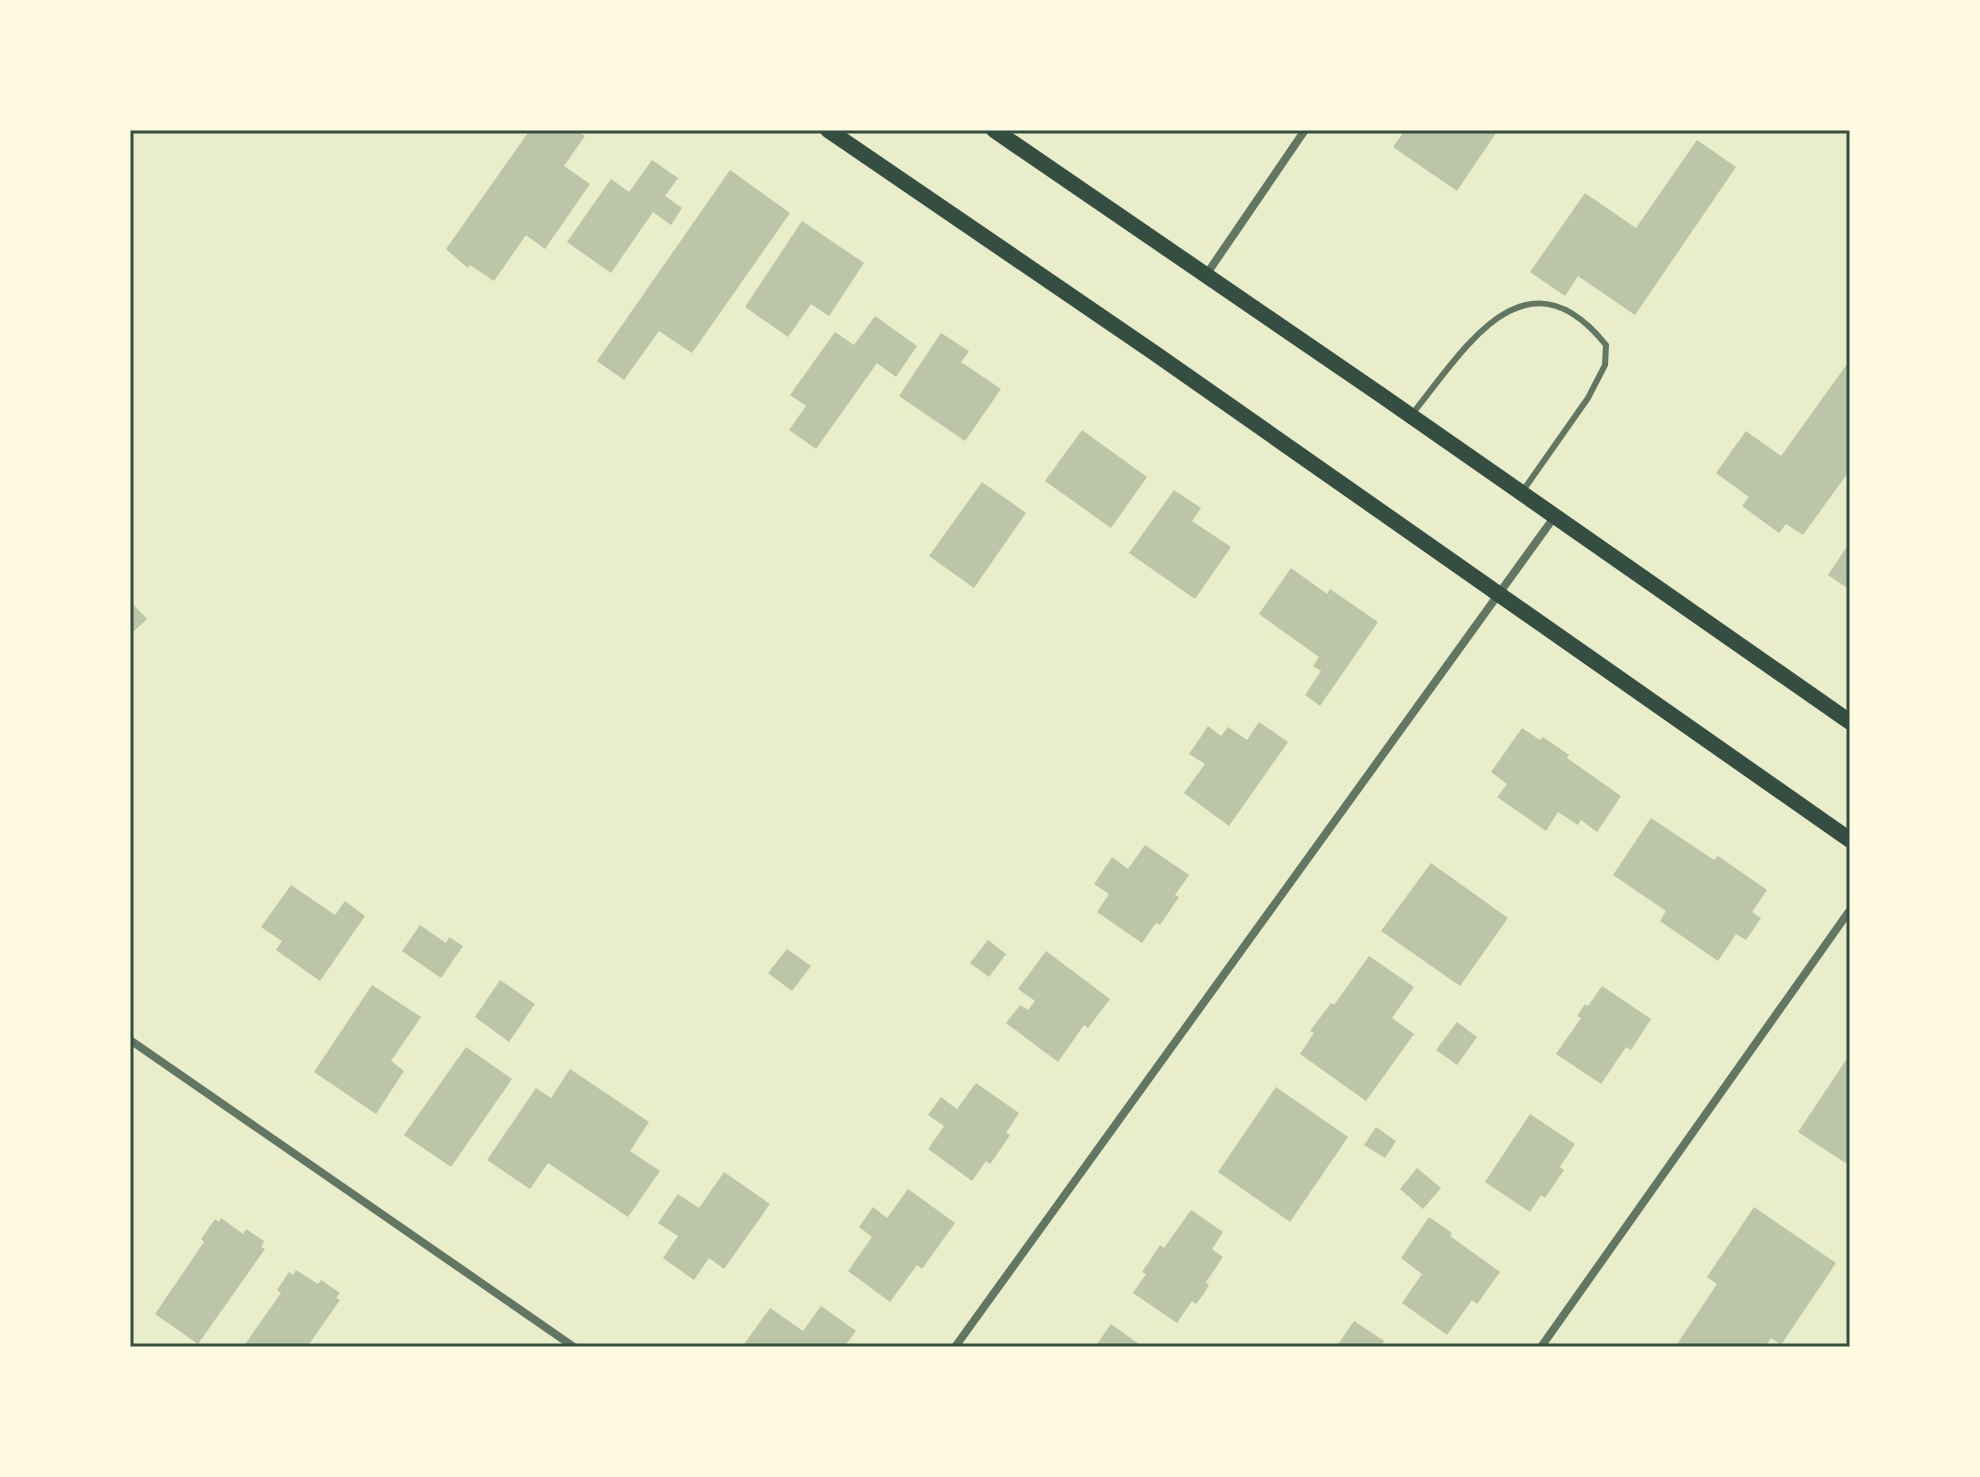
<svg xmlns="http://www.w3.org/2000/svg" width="1980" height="1477" font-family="'Exo 2',sans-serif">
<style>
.building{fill:#bcc5a7}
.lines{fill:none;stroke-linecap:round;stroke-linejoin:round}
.service{stroke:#617663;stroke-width:6}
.minor{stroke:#617663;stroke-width:8}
.secondary{stroke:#344e41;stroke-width:16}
.neatline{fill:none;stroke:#344e41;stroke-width:3}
</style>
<rect width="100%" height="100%" fill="#e9edc9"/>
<path class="building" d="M530,130h46l9,6 -21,30 26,18 -45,65 -19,-14 -32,46 -24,-16 -2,3 -22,-19z
M1405,130h93l-41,61 -64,-44z
M1697,140l39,27 -101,148 -57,-39 -13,20 -35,-24 55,-79 51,35z
M652,160l26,18 -13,18 17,12 -11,17 -18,-13 -42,61 -44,-31 44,-63 18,13z
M730,170l60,43 -98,140 -33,-22 -35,49 -27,-19z
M802,221l62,42 -35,53 -18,-12 -23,33 -43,-30z
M875,316l42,30 -21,31 -19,-14 -61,86 -27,-19 17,-24 -16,-11 45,-63 19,13z
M941,333l28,18 -8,11 40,27 -36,52 -66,-45z
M1850,360v110l-47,65 -17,-11 -7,9 -37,-27 7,-9 -33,-24 30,-42 35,25z
M1082,430l65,47 -36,51 -66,-47z
M982,482l44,31 -52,75 -45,-32z
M1174,490l27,18 -9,13 39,26 -36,52 -66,-46z
M1850,542v48l-22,-15z
M1291,568l36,26 3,-5 48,33 -58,84 -15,-11 16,-24 -8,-5 6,-9 -60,-43z
M130,601l17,18 -17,16z
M1259,722l29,20 -59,84 -45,-33 21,-29 -16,-10 19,-28 13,10 7,-9 19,13z
M1522,728l18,12 3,-3 26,18 -2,3 54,38 -24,36 -16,-12 -3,5 -20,-13 -12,19 -49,-34 10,-13 -16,-12z
M1651,818l63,42 4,-4 49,34 -15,22 9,6 -15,22 -10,-6 -18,27 -58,-40 6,-10 -53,-36z
M1145,845l44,30 -14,20 4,2 -19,28 -4,-2 -14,20 -45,-31 12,-18 -15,-10 18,-27 16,12z
M1431,863l77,55 -48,68 -79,-55z
M291,885l44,30 10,-14 20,15 -45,65 -44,-31 6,-9 -21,-14z
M420,925l26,18 3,-6 14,9 -22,32 -39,-27z
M988,940l18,14 -17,23 -19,-14z
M787,949l24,17 -19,25 -24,-18z
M1046,951l64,48 -22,29 -4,-3 -26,37 -52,-39 14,-18 8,5 7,-9 -17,-12z
M1369,956l45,31 -22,31 22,16 -48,67 -66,-47 14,-21 -4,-2 21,-28 3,2z
M500,980l35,24 -26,38 -34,-25z
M372,985l49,32 -30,44 13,10 -28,43 -62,-42z
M1602,986l49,33 -20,31 -5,-3 -25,37 -45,-30 25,-36 -4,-2 8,-12 3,2z
M1457,1022l20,15 -20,28 -21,-15z
M466,1047l46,32 -61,88 -47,-32z
M1850,1054v112l-52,-34z
M570,1069l79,53 -19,29 30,20 -32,46 -80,-54 -18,26 -43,-29 49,-72 15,10z
M976,1083l43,30 -13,20 4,2 -10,15 -10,14 -4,-3 -14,20 -44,-32 16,-23 -16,-11 13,-18 16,12z
M1276,1087l72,50 -58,85 -72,-50z
M1530,1114l45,30 -15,23 4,3 -19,28 -4,-3 -11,17 -45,-30z
M1376,1127l20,14 -11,17 -21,-13z
M1417,1168l24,20 -18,21 -23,-20z
M724,1172l46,32 -46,65 -15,-11 -15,22 -31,-22 15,-22 -20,-13 20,-29 21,14z
M908,1189l47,34 -33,46 -5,-4 -27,37 -42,-31 24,-34 -13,-10 14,-20 14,11z
M1754,1207l82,56 -55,82 -10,-7 -6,9h-90l42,-63 -10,-7z
M1191,1210l32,22 -11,17 11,8 -17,25 3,3 -6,10 -7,9 -4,-3 -15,22 -44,-30 13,-19 -4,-2 18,-27 4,3z
M1429,1217l23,16 -2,3 50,36 -23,32 -5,-4 -25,35 -45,-32 20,-29 -21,-16z
M221,1218l22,16 3,-5 18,12 -3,6 4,2 -67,95 -43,-30 49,-72 -3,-3 14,-20 4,3z
M296,1270l22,14 3,-4 9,6 10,7 -4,5 4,2 -33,47h-64l38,-54 -4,-3 12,-18 4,3z
M821,1306l35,25 -12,16h-102l28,-39 33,23z
M1354,1321l30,20 -4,6h-44z
M1111,1324l32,23h-48z"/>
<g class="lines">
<path class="service" d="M1413,413c52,-65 113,-168 193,-68l-1,20 -17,33 -66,94"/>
<path class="minor" d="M1206,275l99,-145
M130,1040l444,307
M955,1347l600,-831
M1541,1347l309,-437"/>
<path class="secondary" d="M828,130l325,222 697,488
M994,130l387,265 469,327"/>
</g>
<rect width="1980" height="1477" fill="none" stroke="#fefae0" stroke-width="264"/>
<rect x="132" y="132" width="1716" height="1213" class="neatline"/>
</svg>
